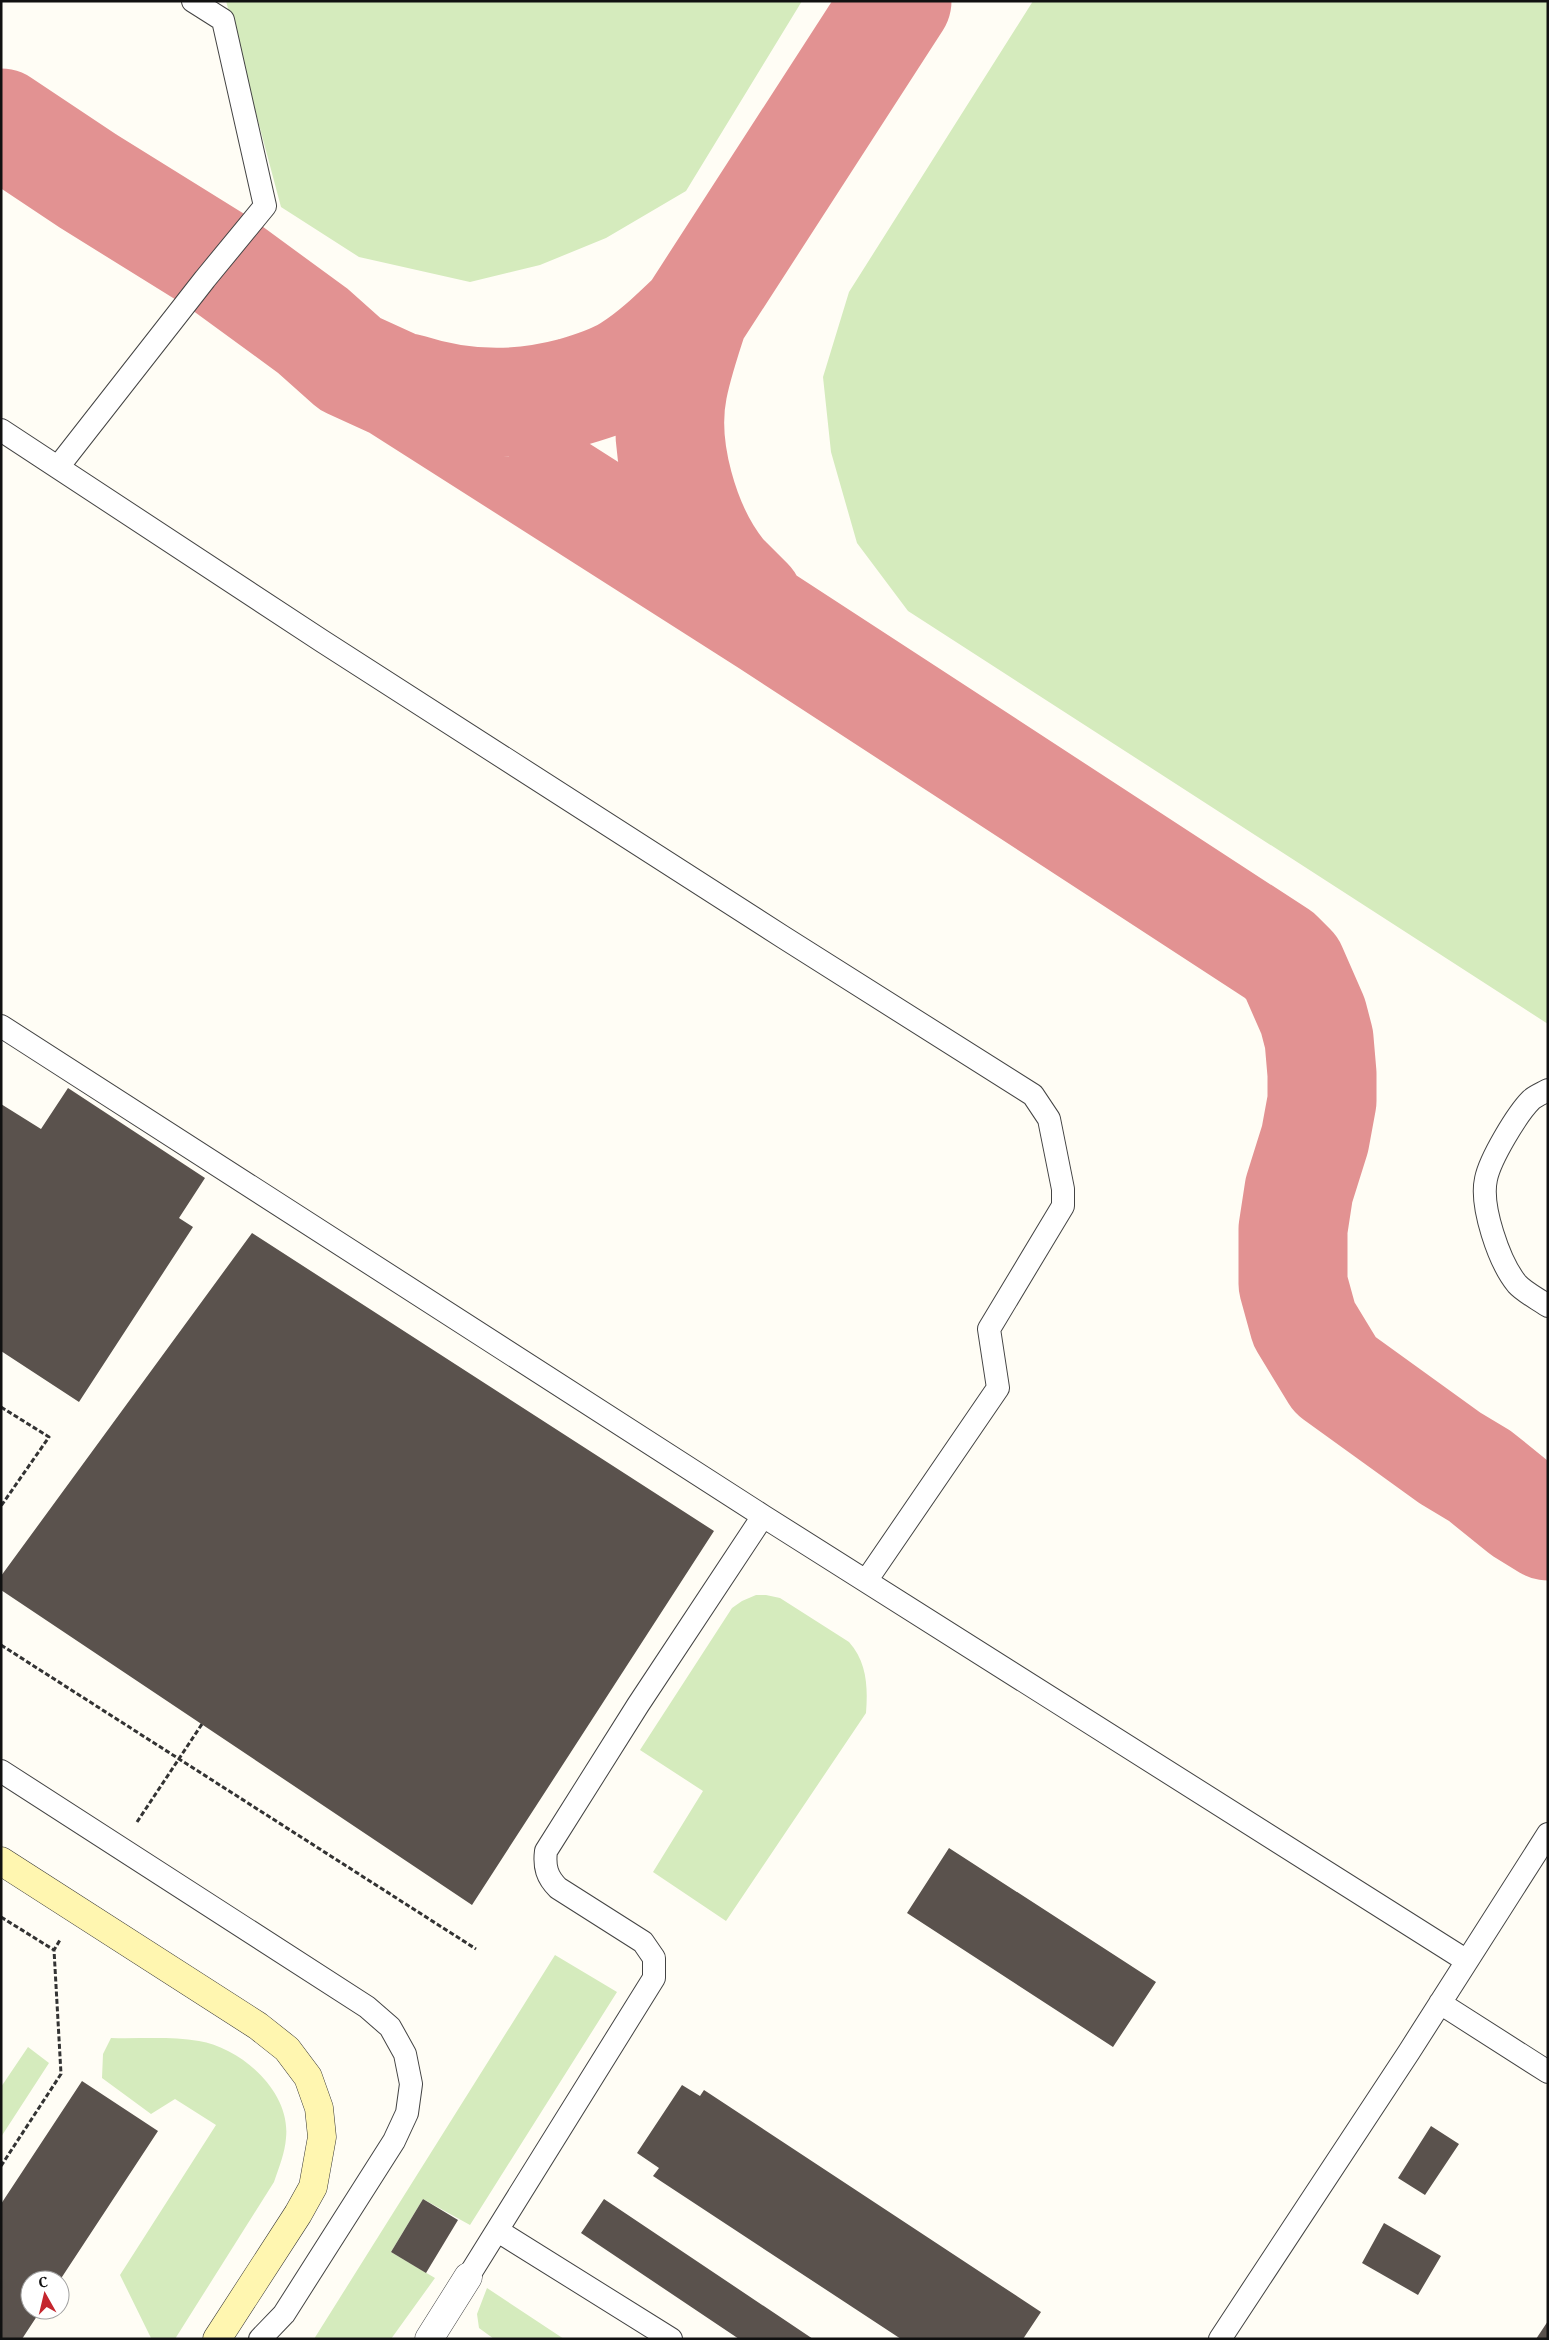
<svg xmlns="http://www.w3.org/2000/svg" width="1549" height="2340" font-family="'Noto Serif',serif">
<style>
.green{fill:#d5ebbd}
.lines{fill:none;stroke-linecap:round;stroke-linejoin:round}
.taxiway{stroke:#e29292;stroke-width:109}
.building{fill:#5a524d}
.lane-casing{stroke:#444;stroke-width:24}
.street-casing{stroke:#444;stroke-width:29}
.secondary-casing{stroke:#333;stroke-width:29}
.path{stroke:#333;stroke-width:3;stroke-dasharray:5 2.5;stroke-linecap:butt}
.lane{stroke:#fff;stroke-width:22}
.street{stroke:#fff;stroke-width:28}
.secondary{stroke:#fff6b0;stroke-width:28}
</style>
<rect width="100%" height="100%" fill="#fffdf5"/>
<path class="green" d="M226,1h576l-116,190 -80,47 -66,27 -70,17 -111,-25 -78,-50z
M1033,1h515v1023l-640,-413 -51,-68 -26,-91 -8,-75 26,-85z
M756,1595h10l14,3 69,44c18,20 19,45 17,71l-140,208 -73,-49 50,-81 -63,-41 92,-142 10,-7z
M555,1955l62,37 -147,233 -47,-26 -32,53 44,26 -44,61h-77z
M111,2038c28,1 59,-2 88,3 42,7 92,50 87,97 -1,15 -7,29 -12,44l-99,157 -24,-1 -31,-63 96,-150 -41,-26 -24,15 -49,-36 1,-24z
M28,2047l21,16 -48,74v-50z
M487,2288l77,51h-70l-15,-11 -2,-14z"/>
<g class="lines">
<path class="taxiway" d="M1,123l87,58 132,82 93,68 37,33 46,21 372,237 511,333 13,13 21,48 6,23 3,35v27l-7,38 -16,51 -6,39v55l11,40 31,51 115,83 30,18 42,34 26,16
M694,315c-8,24 -16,48 -21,73 -12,59 11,140 49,187 9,9 18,18 27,27
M408,388c55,18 109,19 165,4 20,-6 40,-12 57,-23 24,-15 44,-35 64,-54l203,-314"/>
</g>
<path class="building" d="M68,1088l137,90 -26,40 14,9 -114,175 -78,-51v-247l40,25z
M252,1233l462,298 -242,374 -471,-315v-14z
M949,1848l207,134 -43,65 -206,-134z
M82,2081l76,50 -98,149h-30v30h11l-19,29h-21v-135z
M682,2085l18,11 4,-6 337,222 -18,27h-122l-248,-163 6,-8 -22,-15z
M1431,2126l28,18 -34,51 -27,-17z
M423,2199l35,21 -32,53 -35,-21z
M604,2199l209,140h-74l-158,-106z
M1384,2223l57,33 -23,39 -56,-32z
M1548,2321v18h-12z"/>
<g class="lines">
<defs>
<path id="lane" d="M1,430l321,211 461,296 250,158 16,24 14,70v17l-74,123 9,59 -132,193
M58,467l147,-188 60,-73 -42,-186 -30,-19
M1,1026l762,490 704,445
M1548,1090c-5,3 -13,6 -17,10 -14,14 -41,59 -45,79 -6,27 13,83 31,105 7,8 21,15 31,22
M1,1771l366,236 23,20 15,27 6,30 -4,29 -13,28 -110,173 -24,25
M1440,2003l108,69
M498,2231l173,108
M468,2277l186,-299v-20l-11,-16 -85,-54c-11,-11 -14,-21 -12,-37l92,-146 125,-189
M1220,2339l189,-287 139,-218"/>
<path id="street" d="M429,2339l39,-62"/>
<path id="secondary" d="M1,1861l257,165 29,23 21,28 11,31 3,29 -9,50 -15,27 -81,125"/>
</defs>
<use href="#lane" class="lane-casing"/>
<use href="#street" class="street-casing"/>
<use href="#secondary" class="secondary-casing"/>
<path class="path" d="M1,1407l48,30 -48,69
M1,1645l475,304
M137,1822l65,-98
M1,1917l53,33
M1,2166l60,-92 -7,-124 6,-10"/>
<use href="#lane" class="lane"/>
<use href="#street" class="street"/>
<use href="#secondary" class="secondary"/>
</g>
<rect width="1549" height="2340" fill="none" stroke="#111111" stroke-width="5"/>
<g transform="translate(45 2295) rotate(352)"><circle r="24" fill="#ffffff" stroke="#a0a0a0"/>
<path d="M0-4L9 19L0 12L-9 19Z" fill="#c4262e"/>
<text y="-8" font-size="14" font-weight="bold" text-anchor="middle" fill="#111111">С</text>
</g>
</svg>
